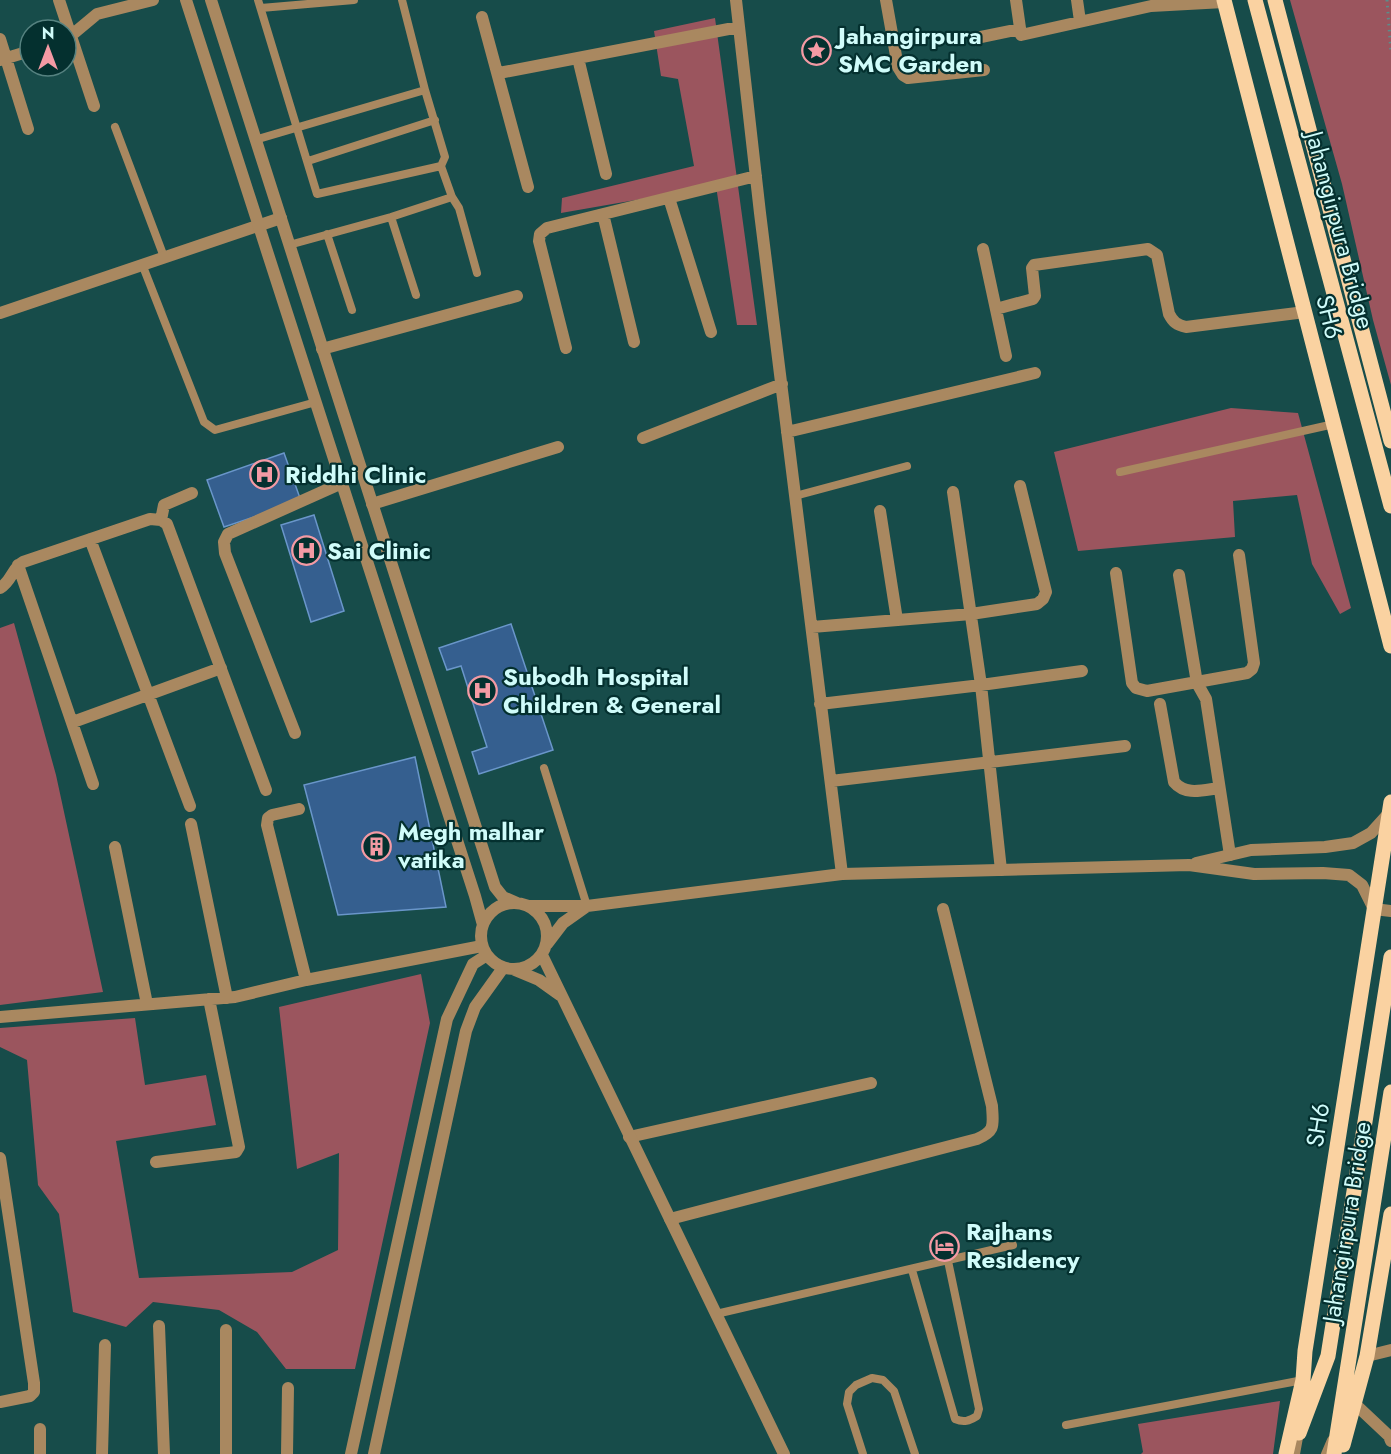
<svg xmlns="http://www.w3.org/2000/svg" width="1391" height="1454" font-family="Jost,sans-serif">
<style>
.forest{fill:#9b555e}
.building{fill:#355f8f;stroke:#6a96ca;stroke-width:1.5}
.lines{fill:none;stroke-linecap:round;stroke-linejoin:round}
.path{stroke:#5c8d8b;stroke-width:3;stroke-dasharray:1.5 4.5;stroke-linecap:butt}
.service{stroke:#a98860;stroke-width:8}
.minor{stroke:#a98860;stroke-width:12}
.tertiary{stroke:#a98860;stroke-width:12}
.primary{stroke:#fad2a1;stroke-width:15}
.labels{text-anchor:middle;stroke-width:4.5;stroke-linejoin:round;paint-order:stroke}
.poi-label{font-size:24px;font-weight:bold;fill:#d0fcfa;stroke:#04302f;text-anchor:start}
.street-label{font-size:24px;fill:#d0fcfa;stroke:#04302f}
</style>
<rect width="100%" height="100%" fill="#174c4a"/>
<path class="forest" d="M1290,0h101v385l-18,-65 -31,-136z
M715,18l42,307h-20l-21,-139 -155,27 1,-15 132,-32 -16,-87 -17,-3 -7,-45z
M1231,408l67,5 53,195 -11,6 -28,-50 -15,-69 -64,6 2,36 -157,14 -24,-99z
M14,623l42,152 47,217 -103,13v-377z
M421,974l9,49 -75,346h-69l-29,-37 -38,-22 -66,-8 -27,25 -53,-15 -14,-98 -21,-29 -11,-125 -27,-13v-19l135,-10 10,67 61,-10 10,50 -100,16 23,137 153,-6 46,-22 1,-97 -42,16 -18,-162z
M1280,1401l-7,53h-132l2,-2 -5,-28z"/>
<path class="building" d="M284,453l17,48 -77,26 -17,-47z
M314,515l30,96 -33,11 -30,-97z
M511,624l42,126 -74,24 -7,-22 15,-5 -26,-81 -14,4 -8,-22z
M415,757l31,150 -108,8 -34,-130z"/>
<g class="lines">
<path class="path" d="M1387,0l4,53"/>
<path class="service" d="M258,0l59,194 124,-28 4,-9 -20,-67 -23,-90
M261,8l93,-8
M115,127l49,130
M255,140l170,-50
M308,161l127,-41
M441,166l11,31
M391,217l25,78
M327,234l25,76
M289,245l102,-28 61,-20 7,11 18,65
M142,264l62,158 11,8 101,-28
M1120,472l214,-48
M795,496l112,-30
M544,768l43,138
M912,1270l43,149c9,4 14,2 22,-3l2,-7 -31,-148
M716,1314l297,-69
M1066,1425l237,-45
M863,1454l-16,-50 2,-12 7,-7 16,-7 11,2 11,11 21,63
M1296,1454l4,-22
M1325,1454l6,-14"/>
<path class="minor" d="M59,0l35,106
M736,0l24,213 82,661
M886,0l12,67 5,8 5,3 76,-8
M1016,0l5,35 130,-29 73,-4
M1077,0l3,21
M482,17l46,170
M981,37l39,-8
M0,39l28,90
M67,39l30,-25 56,-14
M578,58l28,116
M0,60l30,-9
M499,73l240,-46
M669,198l42,134
M603,214l31,128
M983,249l23,107
M996,309l37,-10 2,-3 -3,-28 2,-3 114,-16 9,6 12,59c4,8 8,11 17,13l119,-15
M0,313l281,-95
M566,348l-27,-107 1,-7 7,-6 209,-52
M322,349l195,-53
M787,432l248,-59
M643,438l139,-54
M953,492l28,193 20,185
M372,504l186,-57
M880,511l17,109
M161,520l3,-15 28,-12
M90,539l100,267
M18,565l75,219
M1116,573l16,110 4,5 11,3 100,-18 5,-4 2,-6 -15,-108
M1179,575l18,108 9,16 24,156
M0,588c12,-7 12,-20 23,-26l127,-43 11,1 6,4 99,266
M812,627l159,-13 66,-10 6,-5 3,-7 -26,-106
M820,704l161,-19 101,-14
M1160,704l14,78c12,14 29,8 45,6
M73,722l148,-54
M295,733l-70,-180 -1,-11 4,-8 114,-51
M831,781l294,-35
M299,809l-27,6 -4,3 -1,7 39,155
M191,824l36,174
M115,847l32,157
M0,1017l235,-20 71,-17 176,-34
M629,1137l242,-54
M0,1158l34,225v9l-4,4 -30,6
M156,1162l80,-10 3,-5 -30,-148
M670,1219l307,-80c19,-8 16,-14 15,-33l-49,-197
M159,1326l5,128
M1367,1356l24,-6
M1355,1404l34,32 2,5
M40,1454v-25
M102,1454l3,-109
M226,1454v-124
M287,1454l1,-66"/>
<path class="tertiary" d="M186,0l289,896 8,29
M211,0l284,887 8,10 14,6
M1196,863l55,-13 74,-3 28,-4 18,-10 19,-21
M481 936a33 33 0 1 1 66 0a33 33 0 1 1-66 0Z
M528,906h59l255,-32 347,-9 65,9 69,-1 26,2 13,10 12,24 17,2
M547,944l16,-21 24,-17
M542,955l242,499
M515,970l24,10 21,15
M351,1454l96,-435 26,-55 14,-9
M374,1454l92,-423 9,-24 28,-39"/>
<path class="primary" d="M1224,0l167,646
M1255,0l136,506
M1275,0l116,441
M1299,1433l29,-77 63,-399
M1343,1445l24,-89 24,-142
M1286,1454l17,-74 2,-29 86,-549
M1334,1454l57,-362"/>
</g>
<defs>
<symbol id="sight-ring" viewBox="-11 -11 22 22"><circle r="9.5" fill="#04302f" stroke="#f49aa4" stroke-width="1.5"/><path d="M0-6L1.8-2.2L6-1.7L2.9 1.2L3.7 5.4L0 3.3L-3.7 5.4L-2.9 1.2L-6-1.7L-1.8-2.2Z" fill="#f49aa4"/></symbol>
<symbol id="hospital-ring" viewBox="-11 -11 22 22"><circle r="9.5" fill="#04302f" stroke="#f49aa4" stroke-width="1.5"/><path d="M-5-5h3v3.5h4V-5h3V5h-3V1.5h-4V5h-3Z" fill="#f49aa4"/></symbol>
<symbol id="building-ring" viewBox="-11 -11 22 22"><circle r="9.5" fill="#04302f" stroke="#f49aa4" stroke-width="1.5"/><path d="M-4-6H4V6H1V3H-1V6H-4ZM-2.5-4.3h1.7v1.8h-1.7ZM.8-4.3h1.7v1.8H.8ZM-2.5-1h1.7V.8h-1.7ZM.8-1h1.7V.8H.8Z" fill="#f49aa4"/></symbol>
<symbol id="hotel-ring" viewBox="-11 -11 22 22"><circle r="9.5" fill="#04302f" stroke="#f49aa4" stroke-width="1.5"/><path d="M-6-4.5h1.5V1H6V5H4.5V3h-9V5H-6ZM-4 0a1.8 1.8 0 1 1 3.6 0ZM.5 0V-2.5h3Q6-2.5 6 0Z" fill="#f49aa4"/></symbol>
</defs>
<g fill-rule="evenodd">
<use href="#sight-ring" x="800" y="34" width="33" height="33"/>
<use href="#hospital-ring" x="248" y="458" width="33" height="33"/>
<use href="#hospital-ring" x="290" y="534" width="33" height="33"/>
<use href="#hospital-ring" x="466" y="674" width="33" height="33"/>
<use href="#building-ring" x="360" y="830" width="33" height="33"/>
<use href="#hotel-ring" x="928" y="1230" width="33" height="33"/>
</g>
<g class="labels">
<g class="poi-label">
<text x="838" y="44">Jahangirpura<tspan x="838" dy="28">SMC Garden</tspan></text>
<text x="285" y="483">Riddhi Clinic</text>
<text x="327" y="559">Sai Clinic</text>
<text x="503" y="685">Subodh Hospital<tspan x="503" dy="28">Children &amp; General</tspan></text>
<text x="398" y="840">Megh malhar<tspan x="398" dy="28">vatika</tspan></text>
<text x="966" y="1240">Rajhans<tspan x="966" dy="28">Residency</tspan></text>
</g>
<g class="street-label">
<text transform="translate(1340 230) rotate(75)" y="8">Jahangirpura Bridge</text>
<text transform="translate(1329 317) rotate(76)" y="8">SH6</text>
<text transform="translate(1318 1125) rotate(-81)" y="8">SH6</text>
<text transform="translate(1347 1222) rotate(-81)" y="8">Jahangirpura Bridge</text>
</g>
</g>
<g transform="translate(48 48)"><circle r="28" fill="#04302f" stroke="#568280" stroke-width="1.5"/>
<path d="M0-4.5L10 22L0 15L-10 22Z" fill="#f49aa4"/>
<text y="-9" font-size="16" font-weight="bold" text-anchor="middle" fill="#d0fcfa">N</text>
</g>
</svg>
